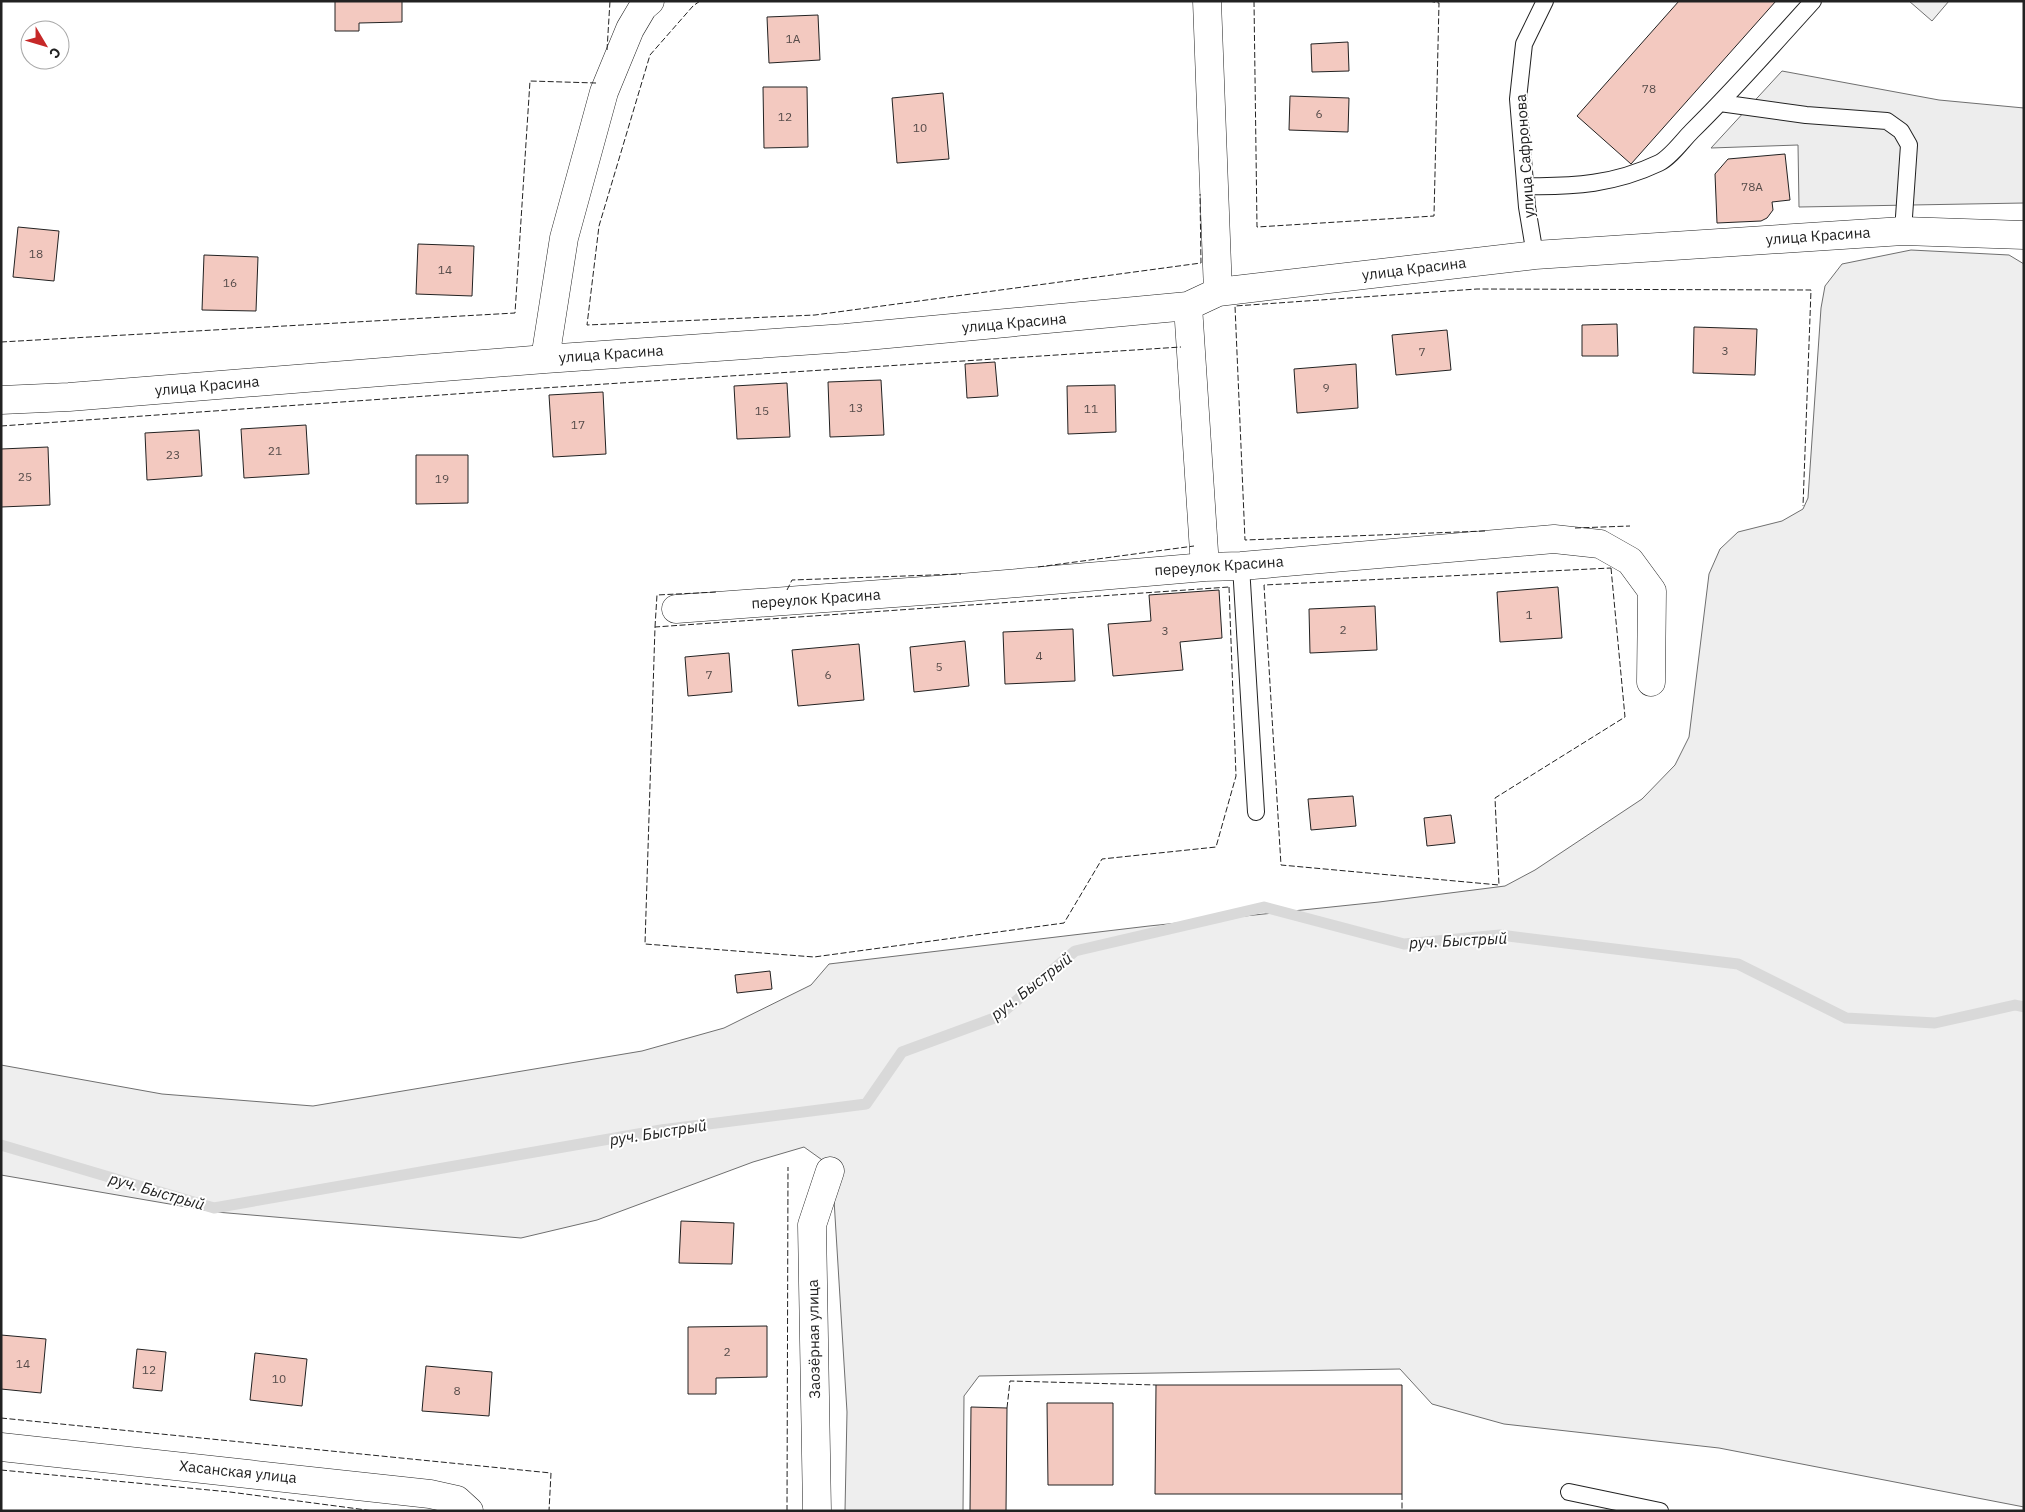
<svg xmlns="http://www.w3.org/2000/svg" width="2025" height="1512" font-family="'IBM Plex Sans',sans-serif">
<style>
.green{fill:#eee;stroke:#6f6f6f}
.parking{fill:#ededed;stroke:#6f6f6f}
.lines{fill:none;stroke-linecap:round;stroke-linejoin:round}
.stream{stroke:#d9d9d9;stroke-width:11}
.building{fill:#f3c9c0;stroke:#222}
.lane-casing{stroke:#222;stroke-width:18}
.street-casing{stroke:#222;stroke-width:29}
.lane{stroke:#fff;stroke-width:16}
.street{stroke:#fff;stroke-width:28}
.fence{stroke:#222;stroke-width:1;stroke-dasharray:6 2.5;stroke-linecap:butt}
.labels{text-anchor:middle;stroke-width:4;stroke-linejoin:round;paint-order:stroke}
.number-label{font-size:12px;fill:#564c4a}
.street-label{font-size:15px;fill:#222;stroke:#fff}
.water-label{font-size:16px;font-style:italic;fill:#222;stroke:#fff}
</style>
<rect width="100%" height="100%" fill="#fff"/>
<path class="green" d="M1909,1h40l-17,20z
M1911,250l98,5 15,9v1243l-305,-59 -215,-24 -72,-20 -32,-35 -421,7 -15,20 -1,115h-118l2,-99 -15,-245 -28,-20 -51,15 -156,58 -76,18 -305,-26 -215,-37v-110l161,29 151,12 329,-55 82,-23 87,-43 18,-21 320,-38 230,-24 126,-16 30,-16 107,-71 33,-34 14,-28 20,-163 11,-25 18,-17 44,-11 21,-12 5,-11 13,-190 4,-22 17,-22z"/>
<path class="parking" d="M1782,71l157,29 85,8v95l-225,4 -1,-62 -87,3z"/>
<g class="lines">
<path class="stream" d="M1,1145l213,63 447,-78 205,-26 36,-52 95,-35 78,-66 189,-44 140,37 96,-9 238,29 108,54 89,5 80,-18 9,2"/>
</g>
<path class="building" d="M335,1h67v21l-43,1v8h-24z
M1679,1h97l-145,163 -54,-48z
M818,15l2,45 -51,3 -2,-46z
M1348,42l1,29 -37,1 -1,-28z
M763,87h44l1,60 -44,1z
M943,93l6,66 -52,4 -5,-65z
M1290,96l59,2 -1,34 -59,-2z
M1785,154l5,46 -18,2 1,8 -6,8 -6,3 -44,2 -2,-49 13,-15z
M18,227l41,4 -5,50 -41,-4z
M418,244l56,2 -2,50 -56,-2z
M204,255l54,2 -2,54 -54,-1z
M1617,324l1,32h-36v-31z
M1694,327l63,2 -2,46 -62,-2z
M1447,330l4,40 -55,5 -4,-40z
M995,362l3,34 -31,2 -2,-34z
M1356,364l2,44 -61,5 -3,-44z
M881,380l3,55 -54,2 -2,-55z
M787,383l3,54 -53,2 -3,-53z
M1115,385l1,47 -48,2 -1,-48z
M603,392l3,62 -53,3 -4,-62z
M306,425l3,49 -65,4 -3,-49z
M199,430l3,46 -55,4 -2,-47z
M48,447l2,58 -49,2v-58z
M416,455h52v48l-52,1z
M1558,587l4,51 -62,4 -3,-50z
M1219,590l3,48 -42,4 3,28 -70,6 -5,-52 43,-3 -2,-26z
M1375,606l2,44 -67,3 -1,-44z
M1073,629l2,52 -70,3 -2,-52z
M965,641l4,45 -55,6 -4,-45z
M859,644l5,56 -66,6 -6,-56z
M729,653l3,39 -44,4 -3,-39z
M1353,796l3,30 -45,4 -3,-31z
M1451,815l4,28 -28,3 -3,-28z
M770,971l2,18 -35,4 -2,-18z
M681,1221l53,2 -2,41 -53,-1z
M767,1326v51l-51,1v16h-28v-67z
M1,1335l45,4 -5,54 -40,-4z
M137,1349l29,3 -4,39 -29,-3z
M255,1353l52,6 -5,47 -52,-6z
M426,1366l66,6 -3,44 -67,-5z
M1156,1385h246v109h-247z
M1047,1403h66v82h-65z
M971,1407l36,1 -1,103h-36z"/>
<g class="lines">
<defs>
<path id="lane" d="M1720,103l86,12 81,6 14,10 8,14 -6,86
M1526,186c48,1 89,-2 133,-23 12,-6 23,-22 33,-32 42,-41 81,-86 121,-130
M1535,255l-8,-48 -9,-108 6,-55 21,-43
M1241,566l15,246
M1569,1492l91,19"/>
<path id="street" d="M1207,1l11,291
M1188,306l17,261
M545,359l19,-121 40,-146 26,-63 13,-22 7,-6
M1,400l68,-3 476,-38 300,-21 343,-32 30,-14 317,-37 368,-24 121,4
M676,609l260,-19 269,-23 36,-1 313,-27 46,5 30,17 22,30 -1,91
M1,1447l429,47 27,6 12,11
M817,1511l-5,-286 18,-54"/>
</defs>
<use href="#lane" class="lane-casing"/>
<use href="#street" class="street-casing"/>
<use href="#lane" class="lane"/>
<use href="#street" class="street"/>
<path class="fence" d="M700,1l-7,5 -43,49 -51,171 -12,99 228,-10 386,-52 -1,-69
M1254,1l3,226 177,-11 5,-213 -10,-2
M607,50l3,-49
M1,342l514,-29 15,-232 66,2
M1,426l511,-36 669,-43
M1575,528l55,-2
M1485,531l-240,9 -10,-234 242,-17 334,1 -8,216
M1038,567l156,-21
M1611,568l14,149 -130,81 4,87 -218,-20 -17,-280z
M1229,587l7,189 -20,71 -114,12 -38,64 -250,34 -169,-13 10,-317z
M787,590l5,-10 169,-6
M655,627l2,-32 60,-3
M1007,1408l3,-27 146,4
M1,1418l550,55 -2,38
M1,1470l229,22 144,19
M1402,1494v17
M787,1511l1,-344"/>
</g>
<g class="labels">
<g class="number-label">
<text x="793" y="43">1А</text>
<text x="1649" y="93">78</text>
<text x="1319" y="118">6</text>
<text x="785" y="121">12</text>
<text x="920" y="132">10</text>
<text x="1752" y="191">78А</text>
<text x="36" y="258">18</text>
<text x="445" y="274">14</text>
<text x="230" y="287">16</text>
<text x="1725" y="355">3</text>
<text x="1422" y="356">7</text>
<text x="1326" y="392">9</text>
<text x="856" y="412">13</text>
<text x="1091" y="413">11</text>
<text x="762" y="415">15</text>
<text x="578" y="429">17</text>
<text x="275" y="455">21</text>
<text x="173" y="459">23</text>
<text x="25" y="481">25</text>
<text x="442" y="483">19</text>
<text x="1529" y="619">1</text>
<text x="1343" y="634">2</text>
<text x="1165" y="635">3</text>
<text x="1039" y="660">4</text>
<text x="939" y="671">5</text>
<text x="709" y="679">7</text>
<text x="828" y="679">6</text>
<text x="727" y="1356">2</text>
<text x="23" y="1368">14</text>
<text x="149" y="1374">12</text>
<text x="279" y="1383">10</text>
<text x="457" y="1395">8</text>
</g>
<g class="street-label">
<text transform="translate(1525 156) rotate(-94)" y="5">улица Сафронова</text>
<text transform="translate(1818 236) rotate(-4)" y="5">улица Красина</text>
<text transform="translate(1414 269) rotate(-7)" y="5">улица Красина</text>
<text transform="translate(1014 323) rotate(-5)" y="5">улица Красина</text>
<text transform="translate(611 354) rotate(-4)" y="5">улица Красина</text>
<text transform="translate(207 386) rotate(-5)" y="5">улица Красина</text>
<text transform="translate(1219 566) rotate(-4)" y="5">переулок Красина</text>
<text transform="translate(816 599) rotate(-4)" y="5">переулок Красина</text>
<text transform="translate(814 1339) rotate(-91)" y="5">Заозёрная улица</text>
<text transform="translate(238 1472) rotate(6)" y="5">Хасанская улица</text>
</g>
<g class="water-label">
<text transform="translate(1458 940) rotate(-3)" y="6">руч. Быстрый</text>
<text transform="translate(1031 986) rotate(-38)" y="6">руч. Быстрый</text>
<text transform="translate(658 1132) rotate(-9)" y="6">руч. Быстрый</text>
<text transform="translate(157 1191) rotate(16)" y="6">руч. Быстрый</text>
</g>
</g>
<rect width="2025" height="1512" fill="none" stroke="#222222" stroke-width="5"/>
<g transform="translate(45 45) rotate(128)"><circle r="24" fill="#ffffff" stroke="#a7a7a7"/>
<path d="M0-4L9 19L0 12L-9 19Z" fill="#c62828"/>
<text y="-8" font-size="14" font-weight="bold" text-anchor="middle" fill="#222222">С</text>
</g>
</svg>
